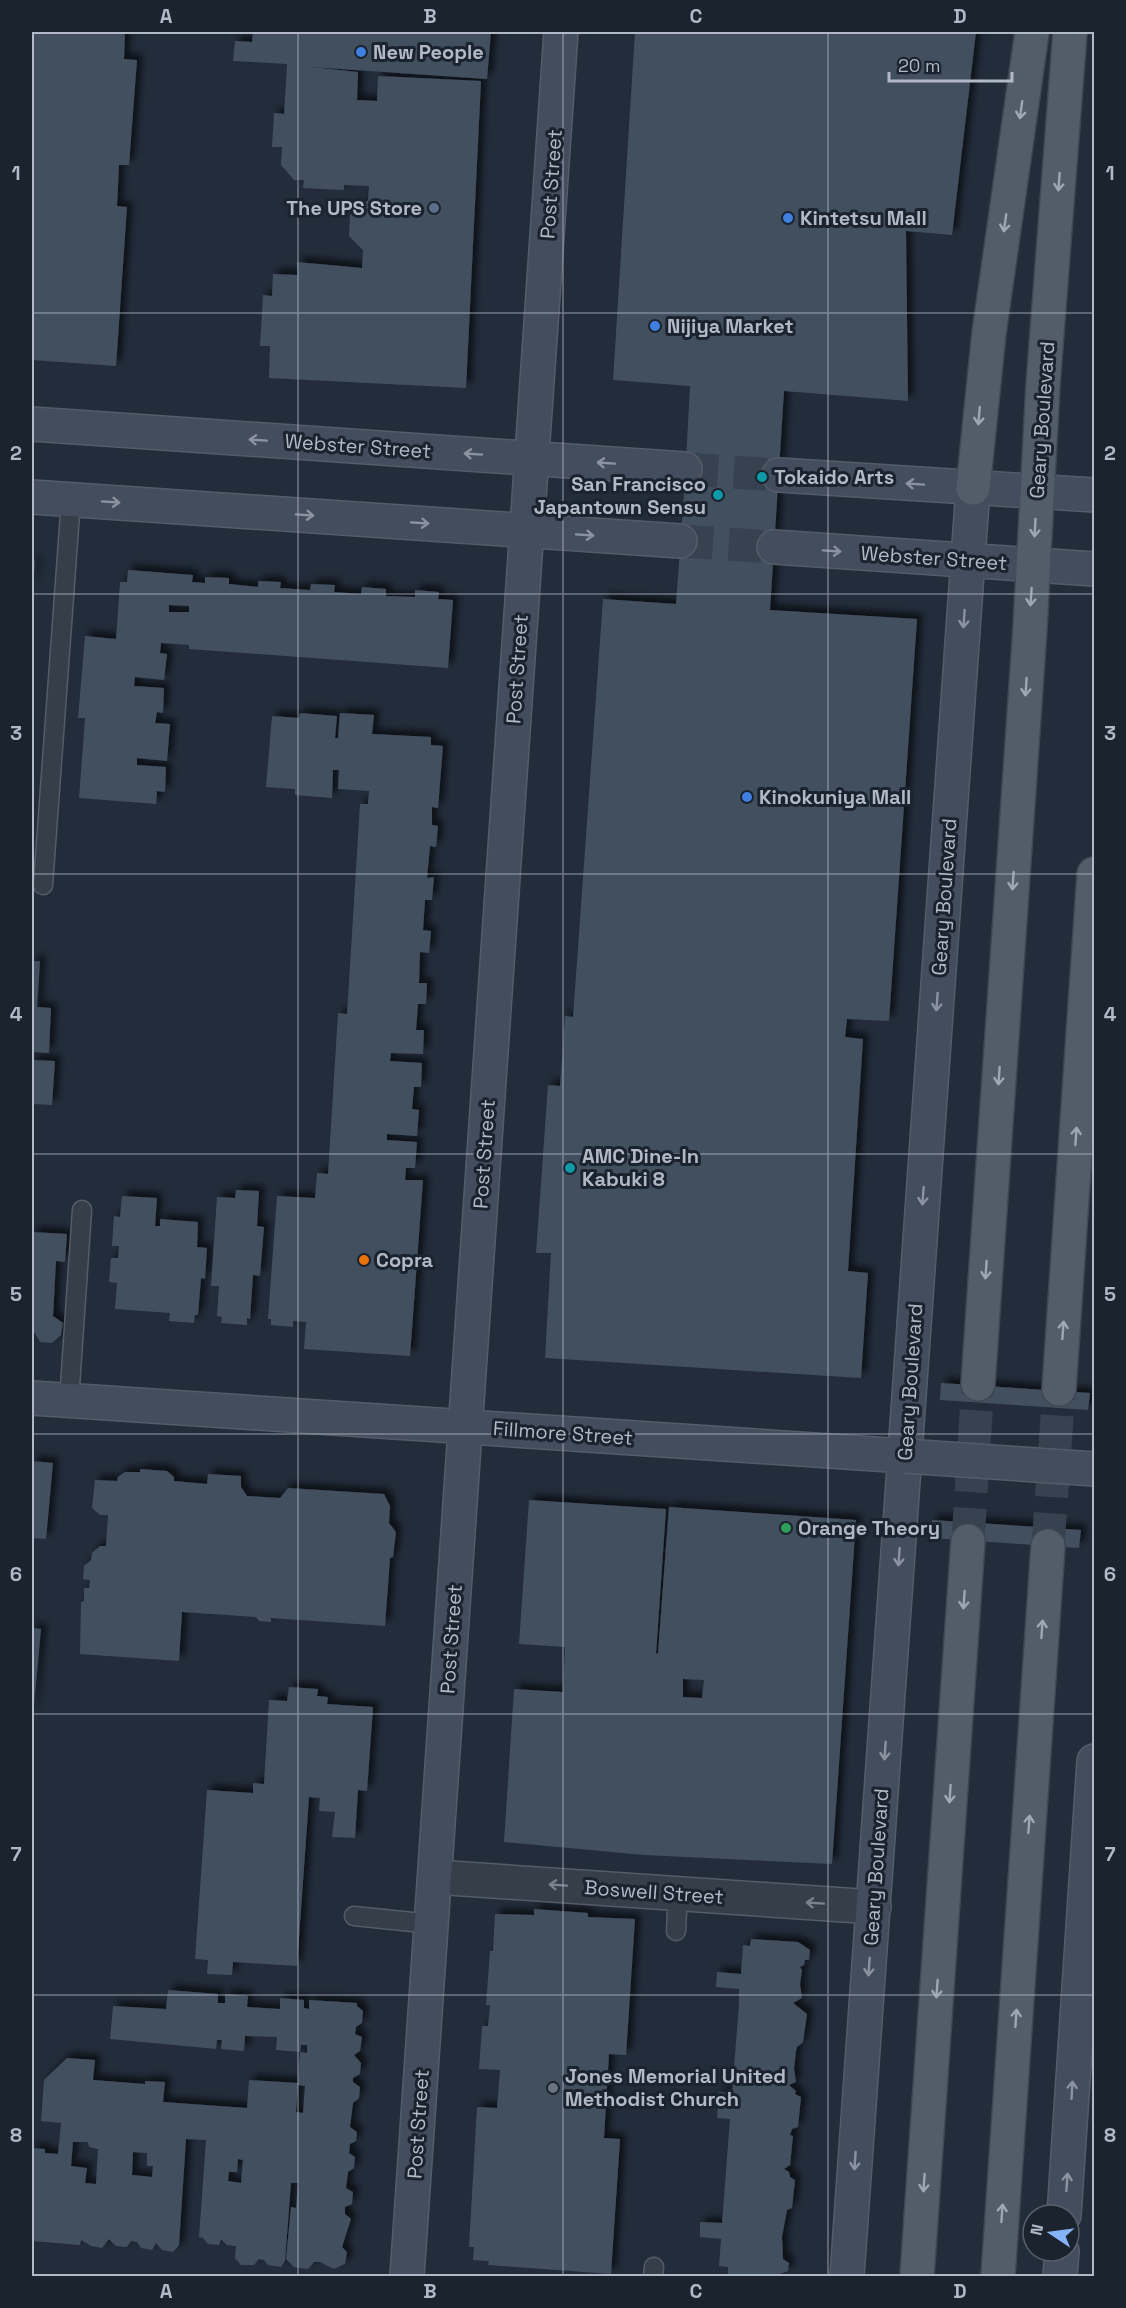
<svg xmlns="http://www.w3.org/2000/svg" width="1126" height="2308" font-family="'Space Grotesk',sans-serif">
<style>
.building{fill:#434f5e;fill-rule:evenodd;filter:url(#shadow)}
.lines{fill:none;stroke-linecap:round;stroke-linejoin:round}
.secondary-tunnel{stroke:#37414f;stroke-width:33;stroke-dasharray:33 16;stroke-linecap:butt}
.primary-tunnel{stroke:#37414f;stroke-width:33;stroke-dasharray:33 16;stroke-linecap:butt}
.lane-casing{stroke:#545c68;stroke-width:21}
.street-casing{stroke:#545c68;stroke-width:36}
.secondary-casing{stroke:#545c68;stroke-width:36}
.primary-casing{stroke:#3f4753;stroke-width:36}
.lane{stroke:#363e4a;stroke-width:18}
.street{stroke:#363e4a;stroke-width:33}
.secondary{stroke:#444d5d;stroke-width:33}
.primary{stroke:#535d6a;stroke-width:33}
.secondary-bridge-casing{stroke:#545c68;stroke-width:36;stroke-linecap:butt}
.secondary-bridge{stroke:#444d5d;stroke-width:33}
.oneway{stroke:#9ea7b4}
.oneway2{stroke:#8b93a1}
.oneway3{stroke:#7a828e}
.grid{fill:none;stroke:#b1b9c6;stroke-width:1.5;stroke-opacity:0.55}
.shop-dot{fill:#3f7fe0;stroke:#1b232f;stroke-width:2}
.service-dot{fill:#5c6f8a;stroke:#1b232f;stroke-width:2}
.culture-dot{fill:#0f9aa8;stroke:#1b232f;stroke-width:2}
.food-dot{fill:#e8710a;stroke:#1b232f;stroke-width:2}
.leisure-dot{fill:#2e9e5b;stroke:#1b232f;stroke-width:2}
.worship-dot{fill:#6b7280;stroke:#1b232f;stroke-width:2}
.labels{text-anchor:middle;stroke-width:6;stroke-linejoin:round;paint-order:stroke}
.poi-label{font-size:20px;font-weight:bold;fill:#b1b9c6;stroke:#1b232f;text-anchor:start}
.street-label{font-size:20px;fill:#b1b9c6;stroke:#1b232f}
.neatline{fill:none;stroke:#b1b9c6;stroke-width:2}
.grid-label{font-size:20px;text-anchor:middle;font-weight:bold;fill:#b1b9c6}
</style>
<defs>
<filter id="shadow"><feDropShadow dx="5.5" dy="-5.5" stdDeviation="3" flood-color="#0009"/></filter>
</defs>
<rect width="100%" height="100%" fill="#222c3a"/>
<path class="building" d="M32,32h93l-1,27 13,1 -8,105h-10l-2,41 10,1 -11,159 -84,-6z
M253,32h238l-4,47 -176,-12 47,5 -1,28 20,1 1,-25 103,5 -15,307 -197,-10 1,-32h-10l3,-51 9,1 1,-22 24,1v-13l65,6 1,-18 -14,-14 1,-21 18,-15 1,-14 -25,-1v5l-41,-2 1,-8h-10l-13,-15 1,-18h-10l2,-34 10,1 3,-50 -54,-3 2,-20 17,1z
M635,32h341l-24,203 -46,-4 2,170 -124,-10 -14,219 147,9 -28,402 -42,-2 -2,18 18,2 -15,232 20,2 -7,105 -316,-20 6,-105h-15l12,-168 12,1 5,-70 8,1 30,-418 73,5 9,-125 5,-93 -77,-6z
M32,560l3,1 -2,26 -1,-1z
M128,570l65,5 -1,7 13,1v-6l24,1v6l29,3v-6l23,1 -1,6 30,2 1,-6 24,1 -1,7 27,2 1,-7 24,2v7l29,1v-7l24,2 -1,7 15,1 -5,68 -259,-19v-4l-28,-2 -1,10 7,1 -3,26 -29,-3 -1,9 30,2 -1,25 -6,-1 -2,11 15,1 -3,37 -30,-3v7l29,2 -1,25 -8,-1 -1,13 -77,-6 6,-80h-7l7,-82 31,3 4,-57h7zM169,605l20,1v6h-20z
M300,713l37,3 -2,22h3l2,-25 34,2 -2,19 59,3v8l12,1 -5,62 -6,-1v18l6,1 -2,21 -6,-1 -3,32 7,-1 -2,23h-7l-2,30 8,1 -2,22 -9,-1 -1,31h8l-1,21h-8l-2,26h8l-1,24 -32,-1 -1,8 32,2 -1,24h-7l-2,22 7,1 -2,26 -30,-2v6l30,2 -2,26h-9l-1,12h18l-13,176 -106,-7 2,-27 -13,-1v6l-22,-2v-6h-3l9,-123 38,2 2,-25 11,1 10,-161 9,1 13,-210h8l1,-13 -31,-2 1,-19h-6l-1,28 -37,-3v-6l-29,-2 6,-71 27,2z
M32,961h8l-3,46 14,1 -2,45 -17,-1z
M32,1060l23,1 -3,44 -20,-1z
M236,1190l23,1 -2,35 7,1 -4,49 -7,-1 -3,44 -3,-1v7l-26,-2 1,-6 -5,-1 2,-30h-8l6,-89 18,1z
M122,1196l35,2 -2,28h5v-7l38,3 -1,25 10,1 -2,31 -4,-1 -3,37h-3l-1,8 -25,-2 1,-8 -55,-4 2,-26 -8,-1 2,-24h7l1,-12h-7l2,-30 6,1z
M32,1232l35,2 -2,28 -9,-1 -3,55 10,7 -2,12 -9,8 -12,-1 -5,-9h-3z
M941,1383l149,10 -2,17 -148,-10z
M32,1461l21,2 -7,76 -14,-1z
M140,1469l27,2 7,6v4l33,3 1,-10 33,2v11l6,9 33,2 8,-10 96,6 6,12 -1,17 7,9 -3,25 -3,1 -5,68 -114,-8v4l-12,-1 -3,-4 -74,-5 -3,49 -99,-7 1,-52 3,-1v-13h5l1,-8 -7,-1 1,-13 7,-6 1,-7 8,-7h6l2,-31h-8l-8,-7 3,-28 22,1 1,-4 7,-5h15z
M529,1500l137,9 -10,145 2,-1 11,-146 187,13 -24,344 -188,-9 -140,-13 10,-153 49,3 2,-45 -46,-3zM683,1679l21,1 -2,18 -19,-1z
M932,1520l149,10 -2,18 -148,-10z
M32,1628l9,1 -8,86h-1z
M289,1687l29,2 -1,7 11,1 -1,7 46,3 -6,84 -9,-1 -3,48 -23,-1 3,-25 -16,-1 1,-13 -11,-1 -12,169 -64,-4 -1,13 -25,-1 1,-14 -13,-1 12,-169 46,3v-10l11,1 5,-84 18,1z
M534,1909l54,4v4l47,2 -9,136 -17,-1 -5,84 16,1 -9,135 -123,-9 1,-4 -16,-1 1,-13h-5l8,-140 20,1 3,-38 -21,-1 3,-43h6l2,-21h-4l4,-54h3l2,-37 39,1z
M751,1939l47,3 12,8 -1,10h-4l-1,5 -4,2 2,3 -2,14 2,14 -9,5 14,11 -4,28 -6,5 -1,4 -2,18 2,13 -7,3 7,6 -1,3 6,3 -3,30 -6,2 -2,6 3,1 -3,29 -6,4 5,3 1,5 5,3 -3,28 -5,2 -5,27 1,22 6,4 -1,8 -14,5 -46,-1v-8l-9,-1 2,-27 -21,-2v-15l22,1 8,-104 -13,-1 2,-26 13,1 7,-89v-15l-23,-2 1,-15 24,2 2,-29 7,1z
M168,1990l50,4v9h7v-9l23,2 -1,11 33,2v-11l24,2v8l5,1v-9l48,3v3l6,5 -1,12 -6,4 -1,7 7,3 -2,14 -6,4 7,8 -1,11 -7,4v4l7,5 -1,11 -6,5 -3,24 7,5 -1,9 -6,3 -1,9 6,4 -1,11 -6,4 -2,16 7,4 -1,12 -7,3v7l6,5 -9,28 5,5 -2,12 -11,5 -14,-7h-6l-6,7 -14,-2 -8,-8 5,-52 5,1 2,-25h-7l-6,78 -4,6 -13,-2 -4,-5 -5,-1 -5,6h-13l-6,-7 1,-12 -9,-1 -6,-6 -2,6 -11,-1 -5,-6 -4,-1 7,-97 -20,-1 -7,106 -6,7 -11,-2 -6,-7 -4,7 -11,-2 -4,-6 -6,-1 -4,6 -11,-1 -7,-7 -7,9 -11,-2 -10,-6 -1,5 -48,-4v-93l13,1v4l13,1 3,-31 -20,-2 3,-41 23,-22 28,2 -2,20 52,4v-3l20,1 -2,20 84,6 2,-28 49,3 2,-31 7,1v-8h-6l-1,7 -24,-2 1,-13 -32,-1 -1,15 -23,-2 1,-9h-5l-1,9 -106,-10 3,-33 53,3zM298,2085l7,1 -2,27 -7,-1zM73,2142h15l1,5 9,2 -2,35 -11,-1 2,-15 -16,-2zM133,2152l14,1v13h6l-1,11 -20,-2zM238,2159l5,1 -2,23 -13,-2 1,-9h8z"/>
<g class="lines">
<path class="secondary-tunnel" d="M685,469l94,6
M680,541l94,6"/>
<path class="primary-tunnel" d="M968,1541l10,-157
M1048,1546l11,-157"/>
<defs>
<path id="lane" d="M43,885l28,-385
M69,1401l13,-191
M354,1916l78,8
M676,1931l2,-37
M653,2276l1,-9"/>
<path id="street" d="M435,1877l439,30"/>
<path id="secondary" d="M32,424l653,45
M779,475l315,20
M32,497l648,44
M774,547l320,22
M32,1398l873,58
M1064,2215l30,-454
M407,2276l154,-2244
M847,2276l126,-1788
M1060,2276l2,-25"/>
<path id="primary" d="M973,488l16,-155 43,-301
M978,1384l52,-756 13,-243 27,-353
M1059,1389l35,-515
M917,2276l51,-735
M998,2276l50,-730"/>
</defs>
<use href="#lane" class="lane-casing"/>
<use href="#street" class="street-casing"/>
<use href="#secondary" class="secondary-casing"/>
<use href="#primary" class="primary-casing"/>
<use href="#lane" class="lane"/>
<use href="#street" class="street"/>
<use href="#secondary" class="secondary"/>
<use href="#primary" class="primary"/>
<defs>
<path id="secondary-bridge" d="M905,1456l189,13"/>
</defs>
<use href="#secondary-bridge" class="secondary-bridge-casing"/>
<use href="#secondary-bridge" class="secondary-bridge"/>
</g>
<defs><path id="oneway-shaft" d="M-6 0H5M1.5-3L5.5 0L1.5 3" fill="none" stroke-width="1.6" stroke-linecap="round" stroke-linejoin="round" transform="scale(1.5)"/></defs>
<g class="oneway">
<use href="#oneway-shaft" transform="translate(1021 110) rotate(98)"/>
<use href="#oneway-shaft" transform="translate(1059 182) rotate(94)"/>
<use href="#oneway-shaft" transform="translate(1005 223) rotate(98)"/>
<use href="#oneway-shaft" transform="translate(979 416) rotate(95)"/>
<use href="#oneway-shaft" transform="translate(1035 528) rotate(93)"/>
<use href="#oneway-shaft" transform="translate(1031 597) rotate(94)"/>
<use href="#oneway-shaft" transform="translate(1026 687) rotate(94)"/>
<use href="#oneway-shaft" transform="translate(1013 881) rotate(94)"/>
<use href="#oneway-shaft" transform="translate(999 1076) rotate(94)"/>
<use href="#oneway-shaft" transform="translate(1076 1136) rotate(-86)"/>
<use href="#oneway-shaft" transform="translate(986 1270) rotate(94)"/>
<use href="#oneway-shaft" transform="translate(1063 1330) rotate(-86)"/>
<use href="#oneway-shaft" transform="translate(964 1600) rotate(94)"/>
<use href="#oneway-shaft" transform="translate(1042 1629) rotate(-86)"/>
<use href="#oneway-shaft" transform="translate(950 1794) rotate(94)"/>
<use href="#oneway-shaft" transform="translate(1029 1824) rotate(-86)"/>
<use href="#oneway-shaft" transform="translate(937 1989) rotate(94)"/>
<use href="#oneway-shaft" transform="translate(1016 2018) rotate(-86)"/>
<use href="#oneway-shaft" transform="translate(924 2183) rotate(94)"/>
<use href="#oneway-shaft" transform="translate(1002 2213) rotate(-86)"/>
</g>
<g class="oneway2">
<use href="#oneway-shaft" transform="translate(258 440) rotate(-176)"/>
<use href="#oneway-shaft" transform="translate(473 454) rotate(-176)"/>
<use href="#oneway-shaft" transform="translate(606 463) rotate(-176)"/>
<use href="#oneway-shaft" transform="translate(915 484) rotate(-176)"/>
<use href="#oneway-shaft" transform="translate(111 502) rotate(4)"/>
<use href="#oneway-shaft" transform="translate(305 515) rotate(4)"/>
<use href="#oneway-shaft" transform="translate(420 523) rotate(4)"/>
<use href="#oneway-shaft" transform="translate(585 535) rotate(4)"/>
<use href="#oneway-shaft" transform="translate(832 551) rotate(4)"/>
<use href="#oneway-shaft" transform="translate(964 619) rotate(94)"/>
<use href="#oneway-shaft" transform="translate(937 1002) rotate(94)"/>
<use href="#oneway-shaft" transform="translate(923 1196) rotate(94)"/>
<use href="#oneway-shaft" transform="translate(899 1557) rotate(94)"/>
<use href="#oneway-shaft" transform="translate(885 1751) rotate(94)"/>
<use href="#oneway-shaft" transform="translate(869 1967) rotate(94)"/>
<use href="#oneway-shaft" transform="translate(1072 2090) rotate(-87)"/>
<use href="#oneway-shaft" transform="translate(855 2161) rotate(94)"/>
<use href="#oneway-shaft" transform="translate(1067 2182) rotate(-86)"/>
</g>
<g class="oneway3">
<use href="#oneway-shaft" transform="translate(558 1885) rotate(-176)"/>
<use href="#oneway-shaft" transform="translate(815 1903) rotate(-176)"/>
</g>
<path class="grid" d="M298,32v2244M563,32v2244M828,32v2244M32,313h1062M32,594h1062M32,874h1062M32,1154h1062M32,1434h1062M32,1714h1062M32,1995h1062"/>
<g class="shop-dot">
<circle cx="361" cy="52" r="6"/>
<circle cx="788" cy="218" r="6"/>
<circle cx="655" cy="326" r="6"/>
<circle cx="747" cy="797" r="6"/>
</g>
<circle class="service-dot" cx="434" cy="208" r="6"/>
<g class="culture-dot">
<circle cx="762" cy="477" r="6"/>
<circle cx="718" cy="495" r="6"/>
<circle cx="570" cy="1168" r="6"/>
</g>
<circle class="food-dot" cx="364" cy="1260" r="6"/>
<circle class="leisure-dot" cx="786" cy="1528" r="6"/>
<circle class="worship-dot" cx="553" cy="2088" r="6"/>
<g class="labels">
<g class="poi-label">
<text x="373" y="59">New People</text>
<text x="422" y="215" text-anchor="end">The UPS Store</text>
<text x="800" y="225">Kintetsu Mall</text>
<text x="667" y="333">Nijiya Market</text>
<text x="774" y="484">Tokaido Arts</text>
<text x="706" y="491" text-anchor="end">San Francisco<tspan x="706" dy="23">Japantown Sensu</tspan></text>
<text x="759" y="804">Kinokuniya Mall</text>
<text x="582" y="1163">AMC Dine-In<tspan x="582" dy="23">Kabuki 8</tspan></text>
<text x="376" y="1267">Copra</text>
<text x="798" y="1535">Orange Theory</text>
<text x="565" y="2083">Jones Memorial United<tspan x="565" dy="23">Methodist Church</tspan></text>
</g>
<g class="street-label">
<text transform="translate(551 184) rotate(-86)" y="7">Post Street</text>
<text transform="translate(1042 420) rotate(-86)" y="7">Geary Boulevard</text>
<text transform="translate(358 446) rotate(4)" y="7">Webster Street</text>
<text transform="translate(934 558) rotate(4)" y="7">Webster Street</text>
<text transform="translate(517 669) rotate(-86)" y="7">Post Street</text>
<text transform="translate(944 897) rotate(-86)" y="7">Geary Boulevard</text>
<text transform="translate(484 1154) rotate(-86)" y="7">Post Street</text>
<text transform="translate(910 1382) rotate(-86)" y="7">Geary Boulevard</text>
<text transform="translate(563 1433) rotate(4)" y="7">Fillmore Street</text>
<text transform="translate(451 1639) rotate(-86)" y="7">Post Street</text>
<text transform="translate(876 1867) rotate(-86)" y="7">Geary Boulevard</text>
<text transform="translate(654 1892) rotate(4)" y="7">Boswell Street</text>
<text transform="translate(418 2124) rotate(-86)" y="7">Post Street</text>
</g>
</g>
<rect width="1126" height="2308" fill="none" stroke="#1b232f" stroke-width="66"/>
<g transform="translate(1051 2233) rotate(283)"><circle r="28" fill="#1b232f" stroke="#575f6b" stroke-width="1.5"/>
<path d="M0-4.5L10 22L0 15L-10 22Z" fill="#86b2f6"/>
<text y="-9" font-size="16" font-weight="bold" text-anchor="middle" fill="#b1b9c6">N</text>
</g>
<path d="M889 72v9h123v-9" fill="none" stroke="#b1b9c6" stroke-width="3"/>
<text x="898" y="72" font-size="18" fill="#b1b9c6" stroke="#1b232f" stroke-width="4.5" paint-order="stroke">20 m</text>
<rect x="33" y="33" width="1060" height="2242" class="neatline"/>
<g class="grid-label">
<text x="166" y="23">A</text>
<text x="430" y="23">B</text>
<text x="696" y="23">C</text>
<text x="960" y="23">D</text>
<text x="16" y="180">1</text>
<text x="1110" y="180">1</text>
<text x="16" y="460">2</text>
<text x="1110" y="460">2</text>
<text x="16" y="740">3</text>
<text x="1110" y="740">3</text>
<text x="16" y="1021">4</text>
<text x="1110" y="1021">4</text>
<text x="16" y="1301">5</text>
<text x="1110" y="1301">5</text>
<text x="16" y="1581">6</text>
<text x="1110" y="1581">6</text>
<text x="16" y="1861">7</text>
<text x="1110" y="1861">7</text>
<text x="16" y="2142">8</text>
<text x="1110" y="2142">8</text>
<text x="166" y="2298">A</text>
<text x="430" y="2298">B</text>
<text x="696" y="2298">C</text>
<text x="960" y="2298">D</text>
</g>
</svg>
